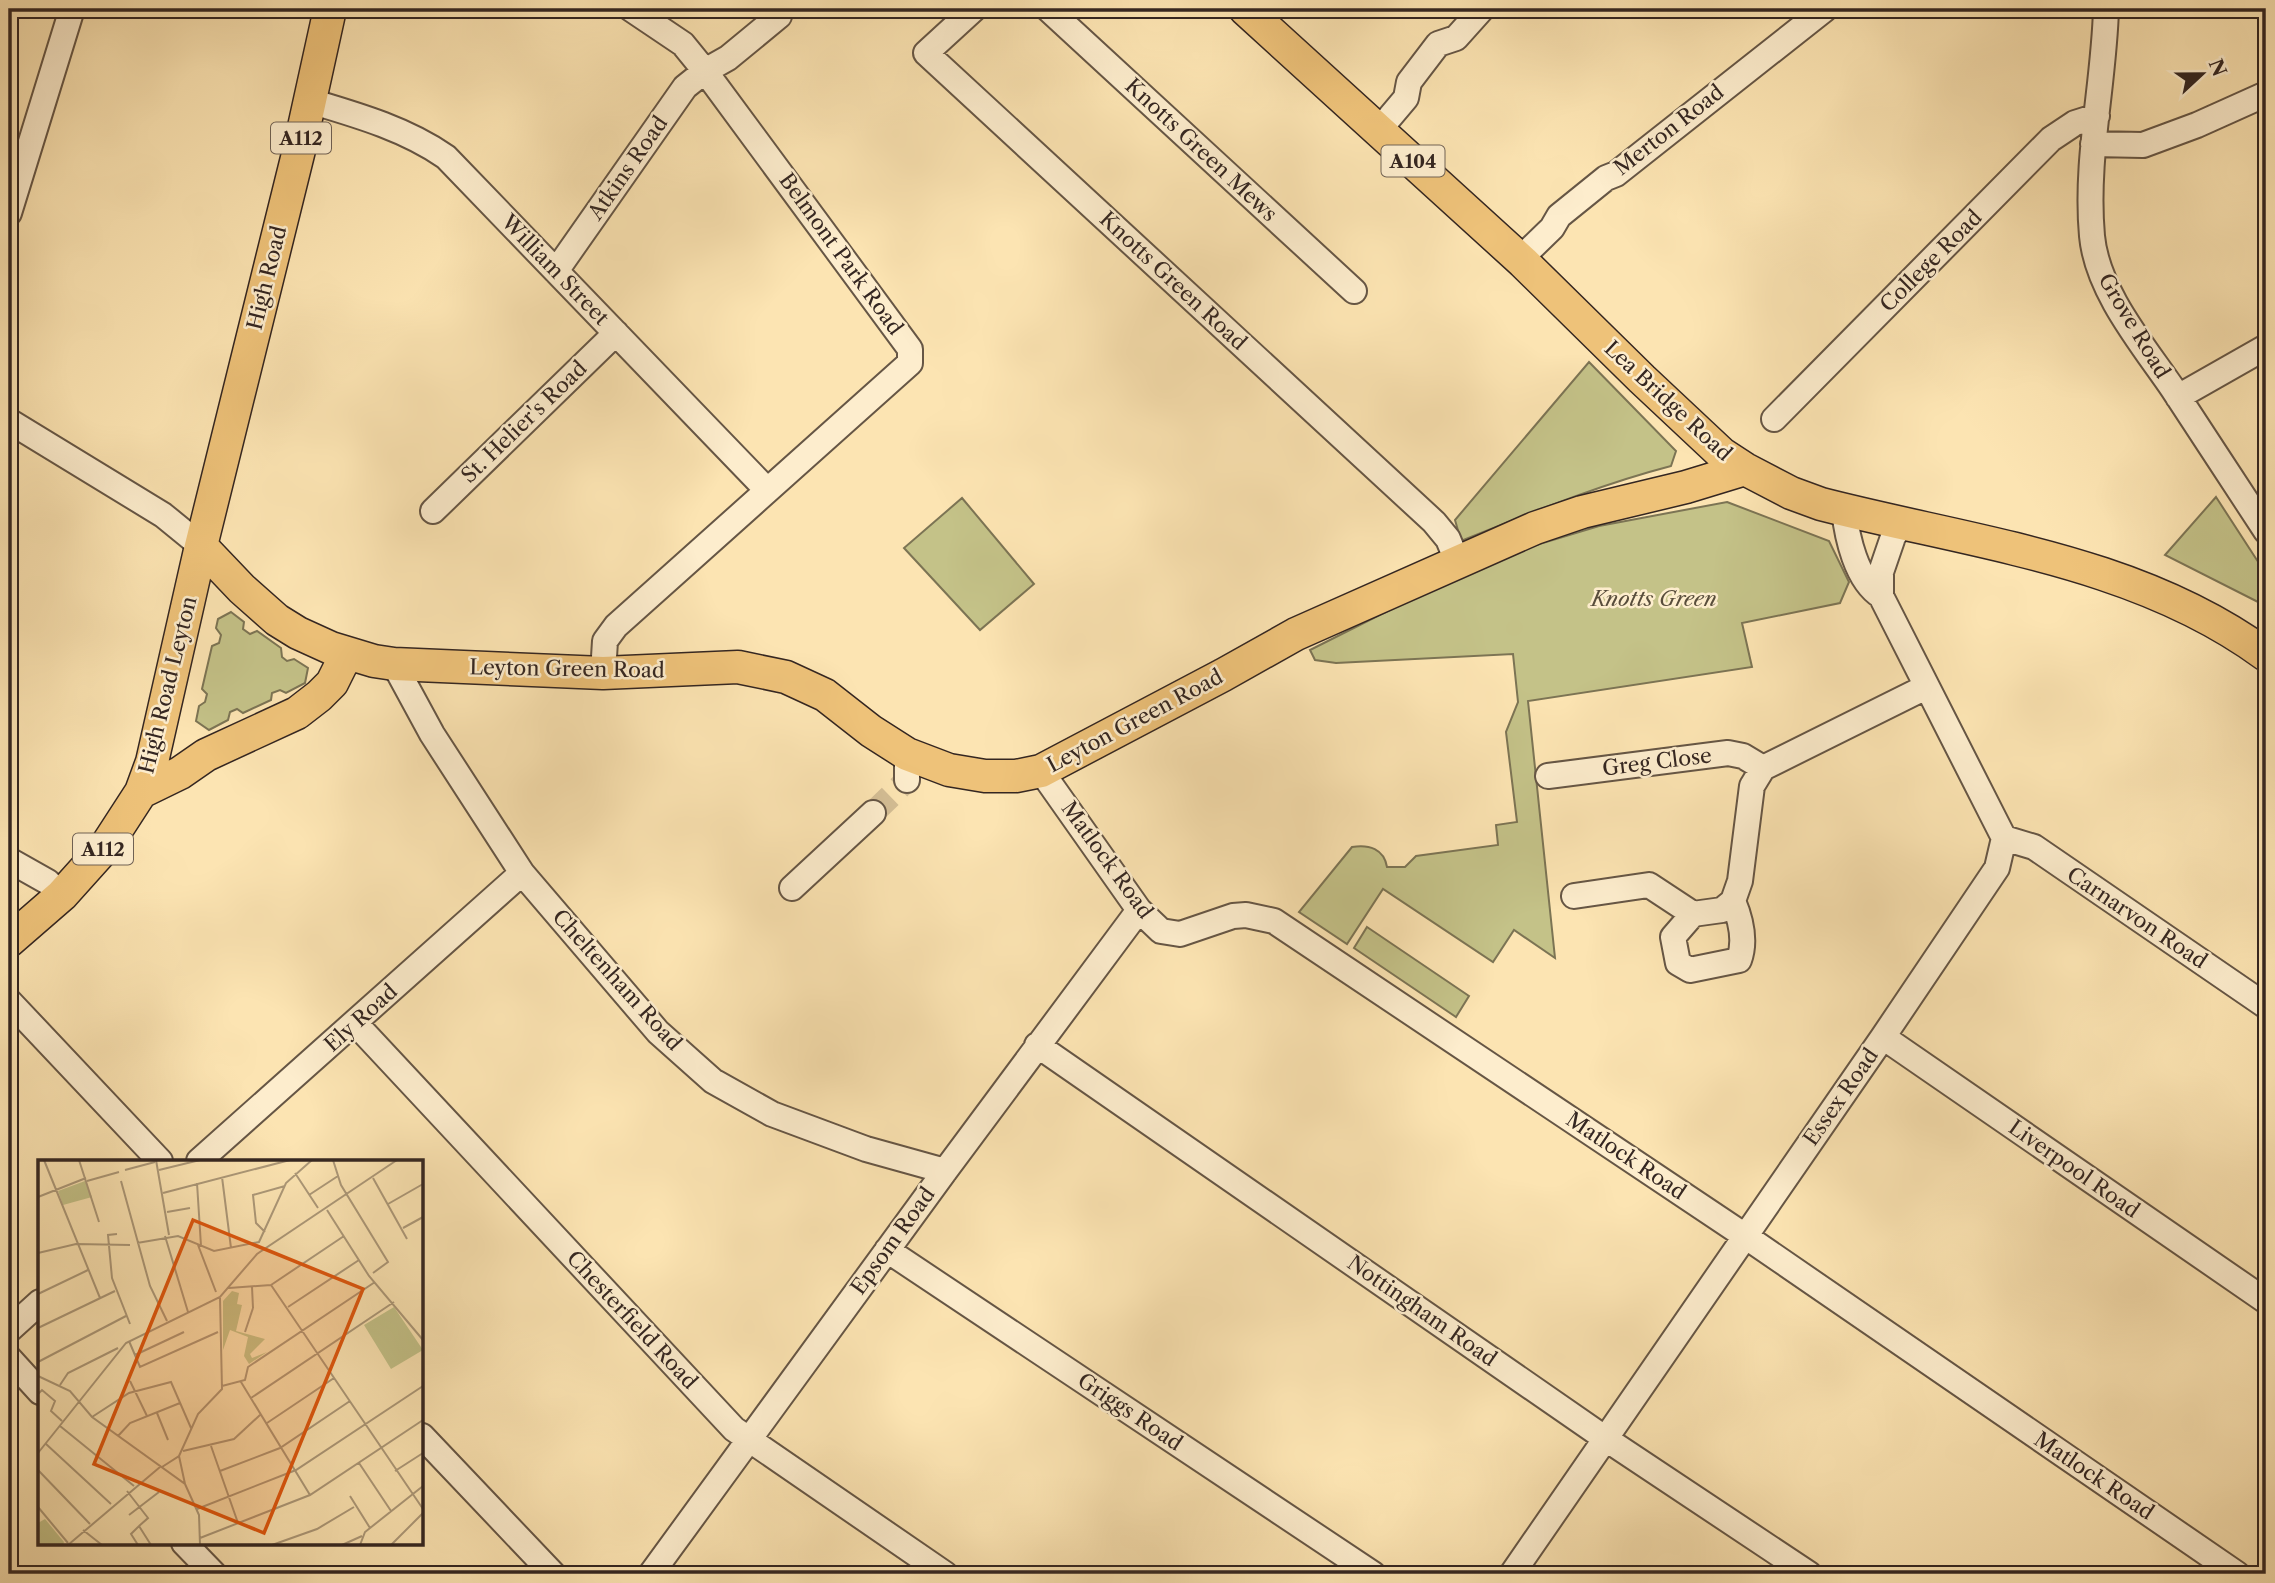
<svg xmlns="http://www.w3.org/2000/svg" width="2275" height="1583" font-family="'Libre Caslon Text',serif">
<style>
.green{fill:#c4c288;stroke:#7c7454;stroke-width:2}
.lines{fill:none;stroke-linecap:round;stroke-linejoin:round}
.minor-tunnel{stroke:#d4be95;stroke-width:24;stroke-dasharray:24 12;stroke-linecap:butt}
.minor-casing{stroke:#665645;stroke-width:28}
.major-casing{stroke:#342621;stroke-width:35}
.minor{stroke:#fdedcd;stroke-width:24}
.major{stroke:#eec279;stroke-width:32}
.labels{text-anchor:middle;stroke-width:5;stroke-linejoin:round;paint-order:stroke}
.shield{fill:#fdedcd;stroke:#706255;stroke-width:2}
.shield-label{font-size:19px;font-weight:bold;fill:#342621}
.street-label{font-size:21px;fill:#342621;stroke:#fdedcd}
.park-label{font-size:21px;font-style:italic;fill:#584d3b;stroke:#fdedcd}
.inset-road{fill:none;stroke:#ac9878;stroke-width:2}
.view{fill:#df560d;fill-opacity:0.15;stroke:#df560d;stroke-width:3.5}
.inset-edge{fill:none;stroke:#342621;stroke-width:3.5}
</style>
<rect width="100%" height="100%" fill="#fce4b2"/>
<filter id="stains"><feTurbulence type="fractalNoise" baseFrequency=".00286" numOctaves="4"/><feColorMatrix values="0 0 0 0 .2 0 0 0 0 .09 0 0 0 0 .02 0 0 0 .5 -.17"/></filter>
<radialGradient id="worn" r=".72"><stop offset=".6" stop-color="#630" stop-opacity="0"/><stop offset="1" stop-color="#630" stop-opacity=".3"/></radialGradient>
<path class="green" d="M1589,362l87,89 -5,15c-73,19 -140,47 -210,75l-6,-21z
M2216,497l50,77v32l-101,-51z
M962,498l72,86 -54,46 -76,-82z
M1727,502l102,39 20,41 -9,21 -98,20 10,44 -224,34 27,257 -41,-28 -21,32 -110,-73 -36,55 -48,-32 53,-65c17,-3 32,2 35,20h18l11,-11 82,-11 -2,-20 21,-3 -11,-90 12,-30 -5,-48 -177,9 -21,-3 -5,-10 159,-80 47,-19 83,-25z
M231,612l13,10 -1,7 7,5 7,-3 24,17 1,9 5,4 7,-2 14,9 -3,15 -19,10 -6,-3 -8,3 -1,7 -28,13 -6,-4 -7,3 -2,8 -19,10 -13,-9 3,-15 6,-4 2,-8 -5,-5 10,-43 7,-3 2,-8 -5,-7 2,-9z
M1367,927l102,69 -13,21 -102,-69z"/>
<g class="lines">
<path class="minor-tunnel" d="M873,813l34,-33"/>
<defs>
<path id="minor" d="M974,9l-48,44 508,469 14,17 9,22
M1048,9l306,282
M2106,9c-2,75 -21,151 -14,227 5,55 51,109 81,153 31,47 62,95 93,142
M310,101c47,14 96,28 136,56l321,333
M1379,130l27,-32 3,-16 29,-38 18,-6 26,-29
M2093,144l50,1 54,-20 69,-31
M9,213l63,-204
M1520,259l32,-31 7,-12 47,-38 10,-4 209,-165
M556,271l129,-184 20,-16 23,-13 51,-42
M2178,397l88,-50
M1774,419l277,-280 24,-16 22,-7
M9,421l154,94 38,31
M433,511l183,-178
M1881,596v-24l12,-35 9,-14
M394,664l38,70 90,139 136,159 55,49 59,33 94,35 79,22
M603,673l2,-32 11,-15 294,-263v-14l-205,-278 -22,-27 -52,-35
M907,754v26
M1041,771l98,139 22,21 19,3 53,-18 13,-1 28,6 471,315 492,338
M1548,776l180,-23 15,3 20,12
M2004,838l30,9 232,159
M9,860l39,22 14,13
M792,888l81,-75
M1574,896l75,-11 44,29 29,-4 11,-9 7,-20 12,-95 11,-18 163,-81
M1693,914l-20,23 5,26 12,7 49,-10c7,-19 2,-40 -6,-59
M9,1001l151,160
M355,1023l379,406 211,145
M1883,1037l383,264
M1037,1045l569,394 203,135
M199,1161l323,-288
M887,1250l486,324
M9,1330l31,-28
M9,1358l31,34
M422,1436l131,138
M184,1543l30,31
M651,1574l294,-403 194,-261
M1512,1574l371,-537 114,-169 7,-30 -123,-242c-25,-16 -34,-59 -37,-86"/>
<path id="major" d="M1245,9l278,253 119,117 80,75 23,15 46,24 30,11c151,39 316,56 445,151
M201,546l41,43 35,31 21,13 33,15 43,13 20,3 209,9 135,-6 48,10 39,18 46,36 36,23 42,16 36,6h31l25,-5 182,-96 73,-41 239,-106 47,-16 104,-25 59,-18
M141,792l39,-19 26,-18 91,-42 22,-17 13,-13 15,-30
M9,941l53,-46 44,-49 35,-54 11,-30 49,-216 98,-396 31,-141"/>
</defs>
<use href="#minor" class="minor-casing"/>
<use href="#major" class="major-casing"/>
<use href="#minor" class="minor"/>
<use href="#major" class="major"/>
</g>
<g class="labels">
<g class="shield">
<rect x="271" y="122.5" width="60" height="31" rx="5"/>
<rect x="1381.5" y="145.5" width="63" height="31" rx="5"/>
<rect x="73" y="833.5" width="60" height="31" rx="5"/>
</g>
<g class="shield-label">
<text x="301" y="145">A112</text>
<text x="1413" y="168">A104</text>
<text x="103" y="856">A112</text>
</g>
<g class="street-label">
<text transform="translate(1669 130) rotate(-38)" y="7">Merton Road</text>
<text transform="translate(1201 150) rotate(43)" y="7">Knotts Green Mews</text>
<text transform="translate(628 168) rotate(-55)" y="7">Atkins Road</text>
<text transform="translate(841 254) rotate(54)" y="7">Belmont Park Road</text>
<text transform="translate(1931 261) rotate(-45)" y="7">College Road</text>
<text transform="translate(555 270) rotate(46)" y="7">William Street</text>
<text transform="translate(267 278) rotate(-76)" y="7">High Road</text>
<text transform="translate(1173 281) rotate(43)" y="7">Knotts Green Road</text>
<text transform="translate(2134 326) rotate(59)" y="7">Grove Road</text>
<text transform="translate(1668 401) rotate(43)" y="7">Lea Bridge Road</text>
<text transform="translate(524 422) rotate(-44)" y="7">St. Helier's Road</text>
<text transform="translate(567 669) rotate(1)" y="7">Leyton Green Road</text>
<text transform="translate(168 685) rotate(-76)" y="7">High Road Leyton</text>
<text transform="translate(1135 721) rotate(-28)" y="7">Leyton Green Road</text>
<text transform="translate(1657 762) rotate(-7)" y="7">Greg Close</text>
<text transform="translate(1107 860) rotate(54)" y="7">Matlock Road</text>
<text transform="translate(2137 918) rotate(34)" y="7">Carnarvon Road</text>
<text transform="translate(617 980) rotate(48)" y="7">Cheltenham Road</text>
<text transform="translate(361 1018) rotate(-42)" y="7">Ely Road</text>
<text transform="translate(1841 1097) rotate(-55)" y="7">Essex Road</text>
<text transform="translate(1626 1156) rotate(34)" y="7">Matlock Road</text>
<text transform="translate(2074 1169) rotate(35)" y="7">Liverpool Road</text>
<text transform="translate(893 1241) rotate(-54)" y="7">Epsom Road</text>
<text transform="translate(1422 1311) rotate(35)" y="7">Nottingham Road</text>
<text transform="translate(632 1320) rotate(47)" y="7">Chesterfield Road</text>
<text transform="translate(1130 1412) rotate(34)" y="7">Griggs Road</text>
<text transform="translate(2094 1476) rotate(34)" y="7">Matlock Road</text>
</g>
<g class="park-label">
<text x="1654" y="606">Knotts Green</text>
</g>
</g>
<g transform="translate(38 1160)">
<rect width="385" height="385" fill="#fce4b2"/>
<path d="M47,21l7,16 -29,8 -5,-14zM194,131l7,2 -2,11 5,1 -6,26 29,8 -15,15 2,4 15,-6 -18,12 -5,-8 4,-19 -18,-7 -7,20v-49zM356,147l29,43 -32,19 -27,-44zM7,359l19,23 -1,3h-25v-22z" fill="#c4c288"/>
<path class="inset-road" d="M6,0l56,138M41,0l20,62M118,0l13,75M295,0l8,25 47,77 -15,11M87,10l30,-8M121,10l41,-10M257,13l23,35M184,17l9,71M335,18l34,61M49,21l32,-9M83,21l29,105 17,35M159,23l4,63M125,33l127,-33M271,35l29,-19M0,37l48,-19M350,44l35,-20M289,50l42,66 54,64M129,52l23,-4M365,68l20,-11M227,72l-9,-9 -3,-28 32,-9M79,74l-9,1 4,43 18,46M127,76l23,76M99,83l41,-7 36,15 45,-9 27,-59 26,-23M160,85l18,47M0,93l38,-9 54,1M233,125l152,224M233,125l73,-49M214,127l1,21M191,128l42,-3M0,134l50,-24M250,147l71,-47M0,168l77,-37M207,172l8,-24M91,181l11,26 78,-35M97,195l49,-23M0,202l88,-46M0,216l32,15 22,26 93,67 14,31 1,30M92,221l17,35M203,222l69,113M22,225l8,-12 50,-25M184,226l23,-6 3,-13 127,-85M0,234l4,-4 13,11 -4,10 11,10M213,238l143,-96M119,253l11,27M54,257l37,-24 42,-11 20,46M229,263l67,-45M22,266l74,60M80,276l12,-13 50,-20M8,284l65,60M173,286l27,77M145,291l51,-12 26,-24M0,293l88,-110 94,-46 37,-43 140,-94M141,296l6,28M321,303l32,48M124,307l17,-11 19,-42 24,-25 -2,-91M0,310l52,54M182,311l60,-23 70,-47M357,311l28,-18M89,331l21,27 -9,8M312,336l20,32M0,347l30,36M159,349l99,-39 127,-84M91,355l30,-23M45,370l19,15M162,378l110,-43 113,-75M30,385l92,-78M100,385l-7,-11 8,-8 12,19M234,385l45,-16 37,-22M304,385l20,-9M322,385l5,-13 58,-46M353,385l32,-32"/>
<path class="view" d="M155,60l170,69 -99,244 -170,-69z"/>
<rect width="385" height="385" class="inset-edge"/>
</g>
<rect width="2275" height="1583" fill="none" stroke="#fce4b2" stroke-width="35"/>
<rect x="10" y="10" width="2254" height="1562" fill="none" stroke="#342621" stroke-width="3.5"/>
<rect x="18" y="18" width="2240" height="1548" fill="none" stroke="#342621" stroke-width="2"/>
<g transform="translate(2202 74) rotate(68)" stroke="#fdedcd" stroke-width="5" paint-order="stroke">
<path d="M0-5L12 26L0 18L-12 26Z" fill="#342621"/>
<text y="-10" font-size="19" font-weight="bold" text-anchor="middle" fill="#342621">N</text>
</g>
<rect width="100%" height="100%" filter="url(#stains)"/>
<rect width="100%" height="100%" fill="url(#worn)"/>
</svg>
